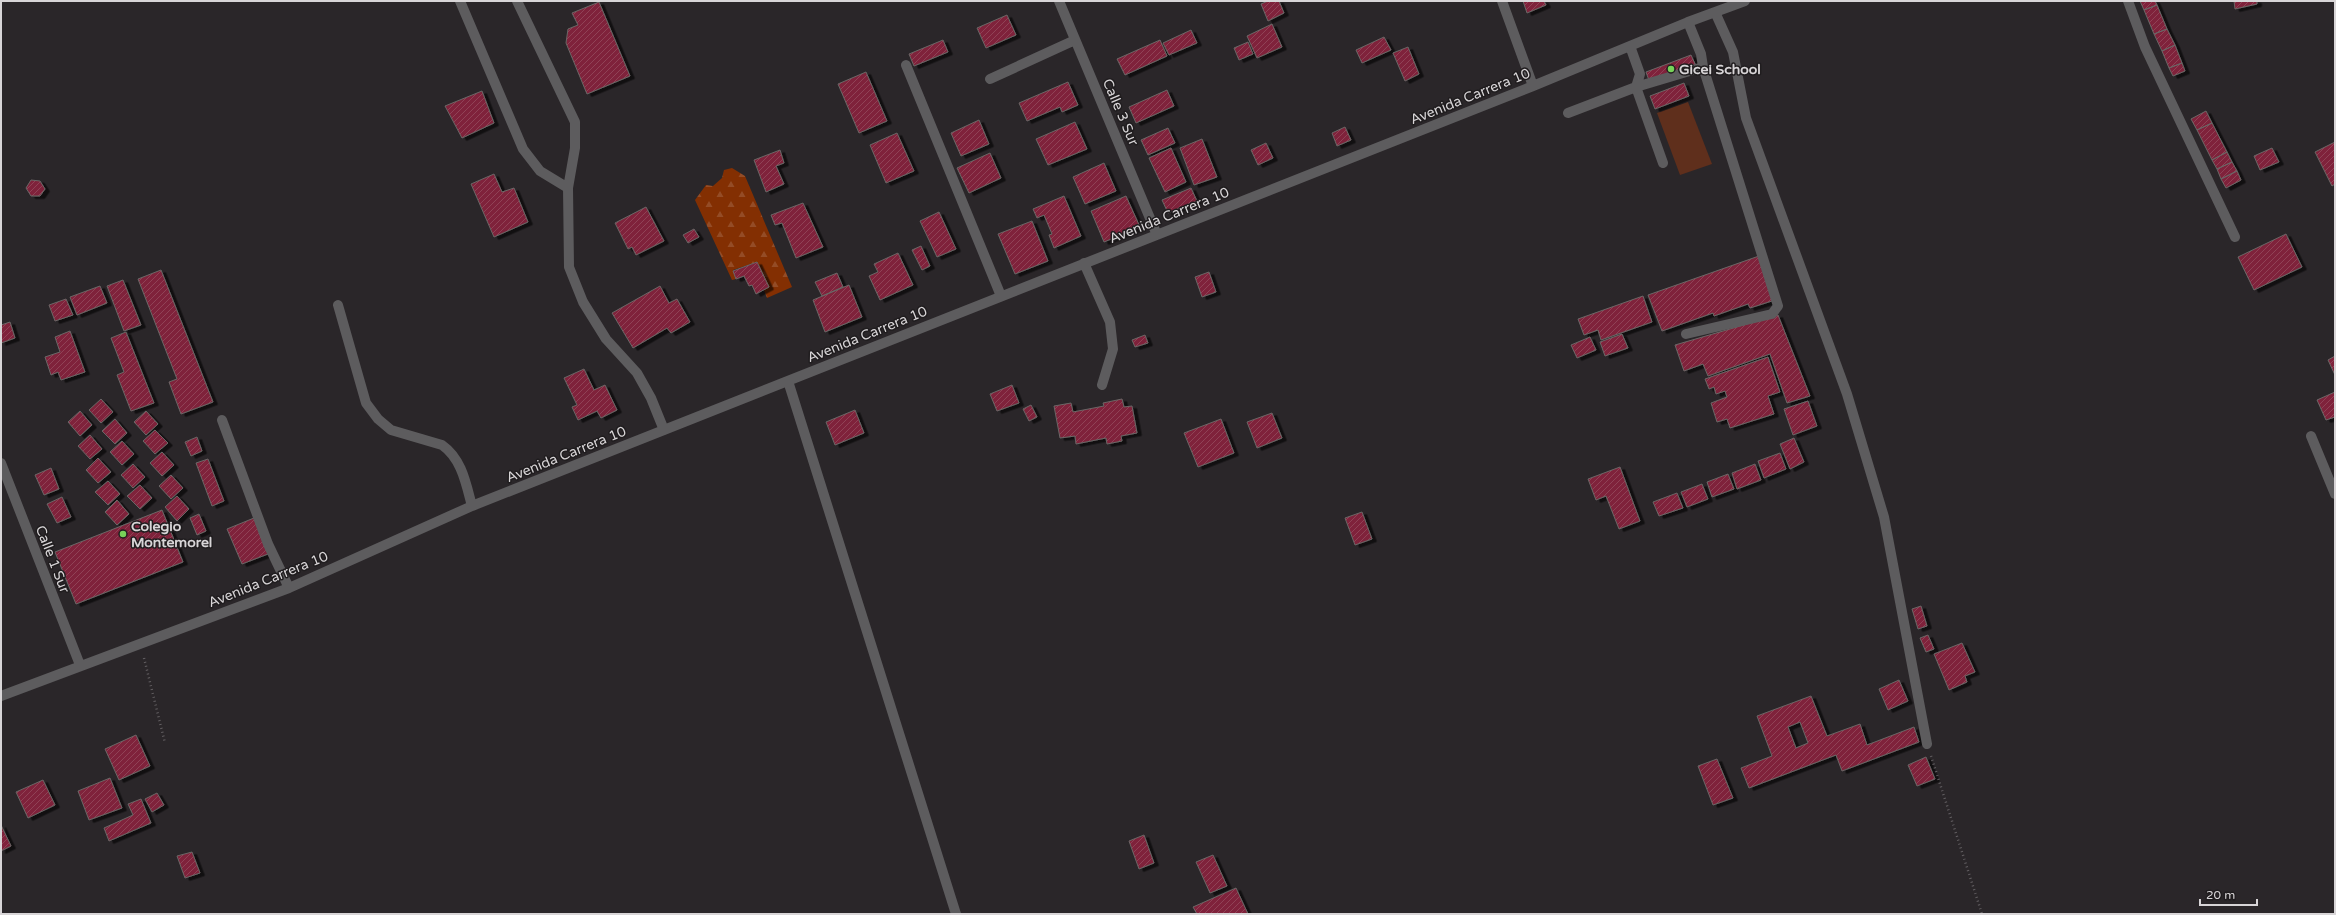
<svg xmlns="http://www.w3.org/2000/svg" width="2336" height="915" font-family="'Varela Round',sans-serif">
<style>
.forest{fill:url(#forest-firs)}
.park{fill:#5f2f1c}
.building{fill:url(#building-hatch);stroke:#6b6666;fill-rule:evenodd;filter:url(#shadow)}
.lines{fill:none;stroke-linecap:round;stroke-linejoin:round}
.path{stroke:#625e61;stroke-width:2.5;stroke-dasharray:1 3;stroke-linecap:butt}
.minor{stroke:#5d5c5e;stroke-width:10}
.poi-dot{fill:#77d259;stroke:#201d1f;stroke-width:1.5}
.labels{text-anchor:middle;stroke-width:3;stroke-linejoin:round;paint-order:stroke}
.poi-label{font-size:14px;font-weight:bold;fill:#d8d5d7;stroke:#201d1f;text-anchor:start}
.street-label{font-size:14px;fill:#d8d5d7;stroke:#201d1f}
</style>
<defs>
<pattern id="forest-firs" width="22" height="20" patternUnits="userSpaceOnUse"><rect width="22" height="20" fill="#832f02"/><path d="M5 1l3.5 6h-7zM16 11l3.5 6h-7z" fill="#944c26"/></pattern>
<pattern id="building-hatch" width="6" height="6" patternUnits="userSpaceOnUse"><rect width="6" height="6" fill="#7f243a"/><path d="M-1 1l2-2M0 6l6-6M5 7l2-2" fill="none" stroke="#904356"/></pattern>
<filter id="shadow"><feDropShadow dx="4.5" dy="2.5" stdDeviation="0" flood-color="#0009"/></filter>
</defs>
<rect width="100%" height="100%" fill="#2a2629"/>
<path class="forest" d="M732,168l13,8 47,111 -25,11 -3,-8 5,-3 -12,-25 -24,8 3,9 -4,1 -37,-80 11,-15 7,1 9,-8 2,-8z"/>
<path class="park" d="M1688,102l24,62 -32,11 -23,-62z"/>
<path class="building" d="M1268,1h11l5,12 -16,8 -7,-17z
M1523,1h21l2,4 -19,8z
M2140,1h15l2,4 -13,5z
M2234,1h23v3l-22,5z
M599,2l31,74 -43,18 -21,-51 2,-14 10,-4 -6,-12z
M2157,5l10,24 -13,5 -10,-24z
M1007,15l9,20 -30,13 -9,-20z
M1272,24l10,23 -25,11 -10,-22z
M2167,29l8,16 -13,6 -8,-17z
M1191,30l6,13 -28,12 -6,-12z
M1384,37l7,13 -29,13 -6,-13z
M943,40l5,12 -34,14 -5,-12z
M1160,40l7,16 -42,19 -8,-16z
M1248,42l5,12 -14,6 -5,-12z
M2175,45l7,18 -13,5 -7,-17z
M1408,47l11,27 -14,7 -12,-28z
M1691,55l5,11 -46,17 -4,-11z
M2182,63l3,8 -12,5 -4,-8z
M866,72l21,49 -28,12 -21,-49z
M1068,82l10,23 -16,7 -2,-5 -33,14 -8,-18z
M1684,83l5,13 -34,13 -5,-13z
M1167,90l7,16 -38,17 -7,-16z
M482,91l12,32 -32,15 -17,-32z
M2206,111l6,12 -15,7 -6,-11z
M979,120l10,24 -28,12 -10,-23z
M1075,122l12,27 -39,16 -12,-26z
M2212,123l15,29 -15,8 -15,-30z
M1345,127l6,13 -14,6 -5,-13z
M1168,128l7,15 -27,12 -7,-15z
M897,133l17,38 -28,12 -16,-38z
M1202,139l15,38 -23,8 -14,-37z
M2335,142v42l-3,2 -17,-34z
M1266,143l7,15 -15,7 -7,-15z
M1171,148l15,34 -21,10 -16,-34z
M2272,148l7,14 -19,8 -6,-14z
M780,150l4,13 -8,3 8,18 -18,8 -12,-32z
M2227,152l5,10 -15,7 -5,-9z
M990,153l11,25 -32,15 -12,-25z
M2232,162l5,9 -16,8 -4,-10z
M1104,163l12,28 -31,13 -12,-27z
M2237,171l4,9 -15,8 -5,-9z
M494,174l8,18 12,-4 14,34 -34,15 -23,-53z
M31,180l9,1 5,8 -5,7h-9l-5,-8z
M1191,188l6,13 -29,12 -6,-13z
M1064,196l17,40 -27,12 -5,-13 3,-1 -8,-19 -7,3 -4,-9z
M1126,196l14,31 -36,15 -13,-31z
M803,203l20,44 -27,11 -14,-35 -7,2 -4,-10z
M646,207l18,34 -28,14 -4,-8 -4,2 -13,-26z
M939,212l17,37 -19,8 -17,-36z
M1032,221l16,40 -33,13 -17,-40z
M694,229l5,8 -11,6 -5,-8z
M2286,234l16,33 -48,23 -16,-33z
M921,246l9,20 -8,4 -10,-20z
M898,253l15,32 -33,15 -11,-24 9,-4 -4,-8z
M1759,256l16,44 -25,8 -2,-4 -34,12 -1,-3 -51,18 -14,-36z
M757,262l12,25 -13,7 -4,-9 -3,1 -5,-10 -8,3 -3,-8z
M161,270l52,132 -32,12 -12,-32 8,-3 -39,-100z
M1209,272l7,20 -14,5 -7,-20z
M837,273l6,14 -21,9 -7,-14z
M123,280l18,45 -17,6 -17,-45z
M849,285l13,32 -37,15 -12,-32z
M100,286l7,17 -30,12 -7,-18z
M660,286l9,17 8,-4 13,23 -19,11 -4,-5 -34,20 -21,-35z
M1643,296l9,26 -51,18 -3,-10 -14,5 -6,-16z
M66,299l7,16 -18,6 -6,-16z
M1778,315l32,81 -23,7 -17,-49 -62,22 -5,-12 -19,7 -9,-26z
M10,322l5,16 -14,5v-18z
M70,331l15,41 -24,8 -3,-8 -7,3 -6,-18 15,-5 -5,-15z
M126,332l28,71 -23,8 -14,-36 7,-3 -13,-34z
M1622,334l6,14 -23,8 -5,-14z
M1145,335l3,8 -13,4 -3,-7z
M1590,337l6,13 -19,8 -6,-13z
M2335,356v19l-7,-15z
M1768,357l12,35 -12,4 6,18 -44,14 -3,-9 -10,3 -6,-19 16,-6 -2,-6 -9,3 -2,-7 -5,2 -4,-10z
M584,369l10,21 11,-5 12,25 -16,8 -4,-7 -19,9 -6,-13 5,-2 -13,-27z
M1012,385l7,18 -22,8 -7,-17z
M2335,392v25l-9,3 -9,-20z
M101,399l12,13 -12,11 -12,-13z
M1122,399l2,8 8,-1 5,27 -16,3 1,5 -15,3 -1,-6 -30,6 -1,-8 -15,2 -6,-32 17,-3 2,9 31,-6 -1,-3z
M1808,401l9,25 -24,9 -9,-26z
M1031,405l6,12 -8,4 -6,-12z
M855,410l9,23 -29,12 -9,-23z
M80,411l12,14 -12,11 -12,-14z
M146,411l12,13 -12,11 -12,-13z
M1272,413l10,25 -25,10 -10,-26z
M115,419l12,14 -12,11 -13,-13z
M1221,419l13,34 -36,14 -14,-34z
M155,430l13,13 -13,11 -12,-13z
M90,435l12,14 -12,10 -12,-13z
M197,437l5,14 -11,5 -6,-14z
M1794,438l10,24 -14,7 -10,-25z
M122,441l12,13 -12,11 -12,-13z
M162,452l12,13 -12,11 -12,-13z
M1780,453l6,16 -22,9 -6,-17z
M98,458l13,14 -13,11 -12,-13z
M208,459l16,42 -12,5 -16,-43z
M133,464l12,13 -12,11 -12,-13z
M1755,464l6,16 -24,9 -5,-16z
M1620,467l20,54 -21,8 -13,-33 -10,4 -8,-21z
M51,468l8,21 -15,6 -9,-20z
M1728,474l6,15 -22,8 -5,-15z
M171,475l12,13 -12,11 -12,-13z
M108,481l12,13 -12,11 -13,-13z
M1702,484l6,15 -21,8 -6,-15z
M140,485l12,13 -12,11 -13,-13z
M1677,493l6,15 -24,8 -6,-14z
M177,496l12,13 -12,12 -12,-14z
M62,497l9,20 -14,6 -10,-19z
M117,500l12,14 -12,11 -12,-13z
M162,510l21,52 -107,42 -21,-52z
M1362,512l10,27 -17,6 -10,-27z
M199,514l7,17 -9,4 -7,-17z
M254,518l14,36 -26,10 -15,-35z
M1921,606l6,20 -9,3 -6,-20z
M1928,635l6,14 -8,3 -6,-14z
M1962,643l13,29 -10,4 2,6 -18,8 -15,-36z
M1899,680l9,21 -20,9 -9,-21z
M1811,696l16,40 33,-12 7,21 47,-18 5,15 -77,29 -6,-16 -87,33 -8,-20 31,-12 -15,-40zM1800,722l8,21 -12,5 -8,-21z
M136,735l14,31 -31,14 -14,-31z
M1926,757l9,22 -18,7 -9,-21z
M1717,759l16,39 -20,7 -15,-39z
M110,778l12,30 -33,12 -11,-29z
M43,780l12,25 -27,13 -12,-26z
M157,793l7,12 -12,7 -7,-13z
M141,799l10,24 -42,18 -5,-13 29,-13 -5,-11z
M1,825l10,21 -10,5z
M1144,835l10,28 -15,6 -10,-28z
M192,852l8,21 -15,5 -8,-22z
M1213,855l14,31 -17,7 -14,-31z
M1236,888l12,26h-51l-4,-7z"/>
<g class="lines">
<path class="path" d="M144,658l21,85
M1931,756l51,158"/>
<path class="minor" d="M460,1l63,148 17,22 28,17
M517,1l58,121v26l-7,40 1,79 14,35 23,37 31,34 14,25 13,32
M1059,1l98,234
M1502,1l31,85
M2128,1l17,46 90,190
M1715,12l18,40 13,66 101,276 37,123 43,227
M1630,46l10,28 -4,13 27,76
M906,65l95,231
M990,79l85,-39
M1568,113l68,-26 67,-20
M1084,263l26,59 3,27 -11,36
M338,305l28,98 12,16 13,11 51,15c20,14 24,39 30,61
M1686,334l86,-20 6,-8 -75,-239 -2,-13 -13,-32
M788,381l168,533
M222,420l46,124 21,44
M2311,436l24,58
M1,463l79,202
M1,696l288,-108 183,-82 1061,-420 155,-64 57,-21"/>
</g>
<g class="poi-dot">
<circle cx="1671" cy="69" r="4"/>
<circle cx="123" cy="534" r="4"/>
</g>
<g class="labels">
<g class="poi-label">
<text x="1679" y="74">Gicei School</text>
<text x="131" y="531">Colegio<tspan x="131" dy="16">Montemorel</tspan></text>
</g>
<g class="street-label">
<text transform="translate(1470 96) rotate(-22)" y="5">Avenida Carrera 10</text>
<text transform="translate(1121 112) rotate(67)" y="5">Calle 3 Sur</text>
<text transform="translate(1169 215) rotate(-22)" y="5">Avenida Carrera 10</text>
<text transform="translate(867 334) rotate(-22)" y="5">Avenida Carrera 10</text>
<text transform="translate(566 454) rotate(-22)" y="5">Avenida Carrera 10</text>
<text transform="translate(53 559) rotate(69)" y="5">Calle 1 Sur</text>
<text transform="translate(268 579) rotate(-22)" y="5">Avenida Carrera 10</text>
</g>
</g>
<rect width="2336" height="915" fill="none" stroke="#d8d5d7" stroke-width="4"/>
<path d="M2200 899v6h57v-6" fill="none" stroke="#d8d5d7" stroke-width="2"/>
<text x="2206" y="899" font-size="12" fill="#d8d5d7" stroke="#201d1f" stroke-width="3" paint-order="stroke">20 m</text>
</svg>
